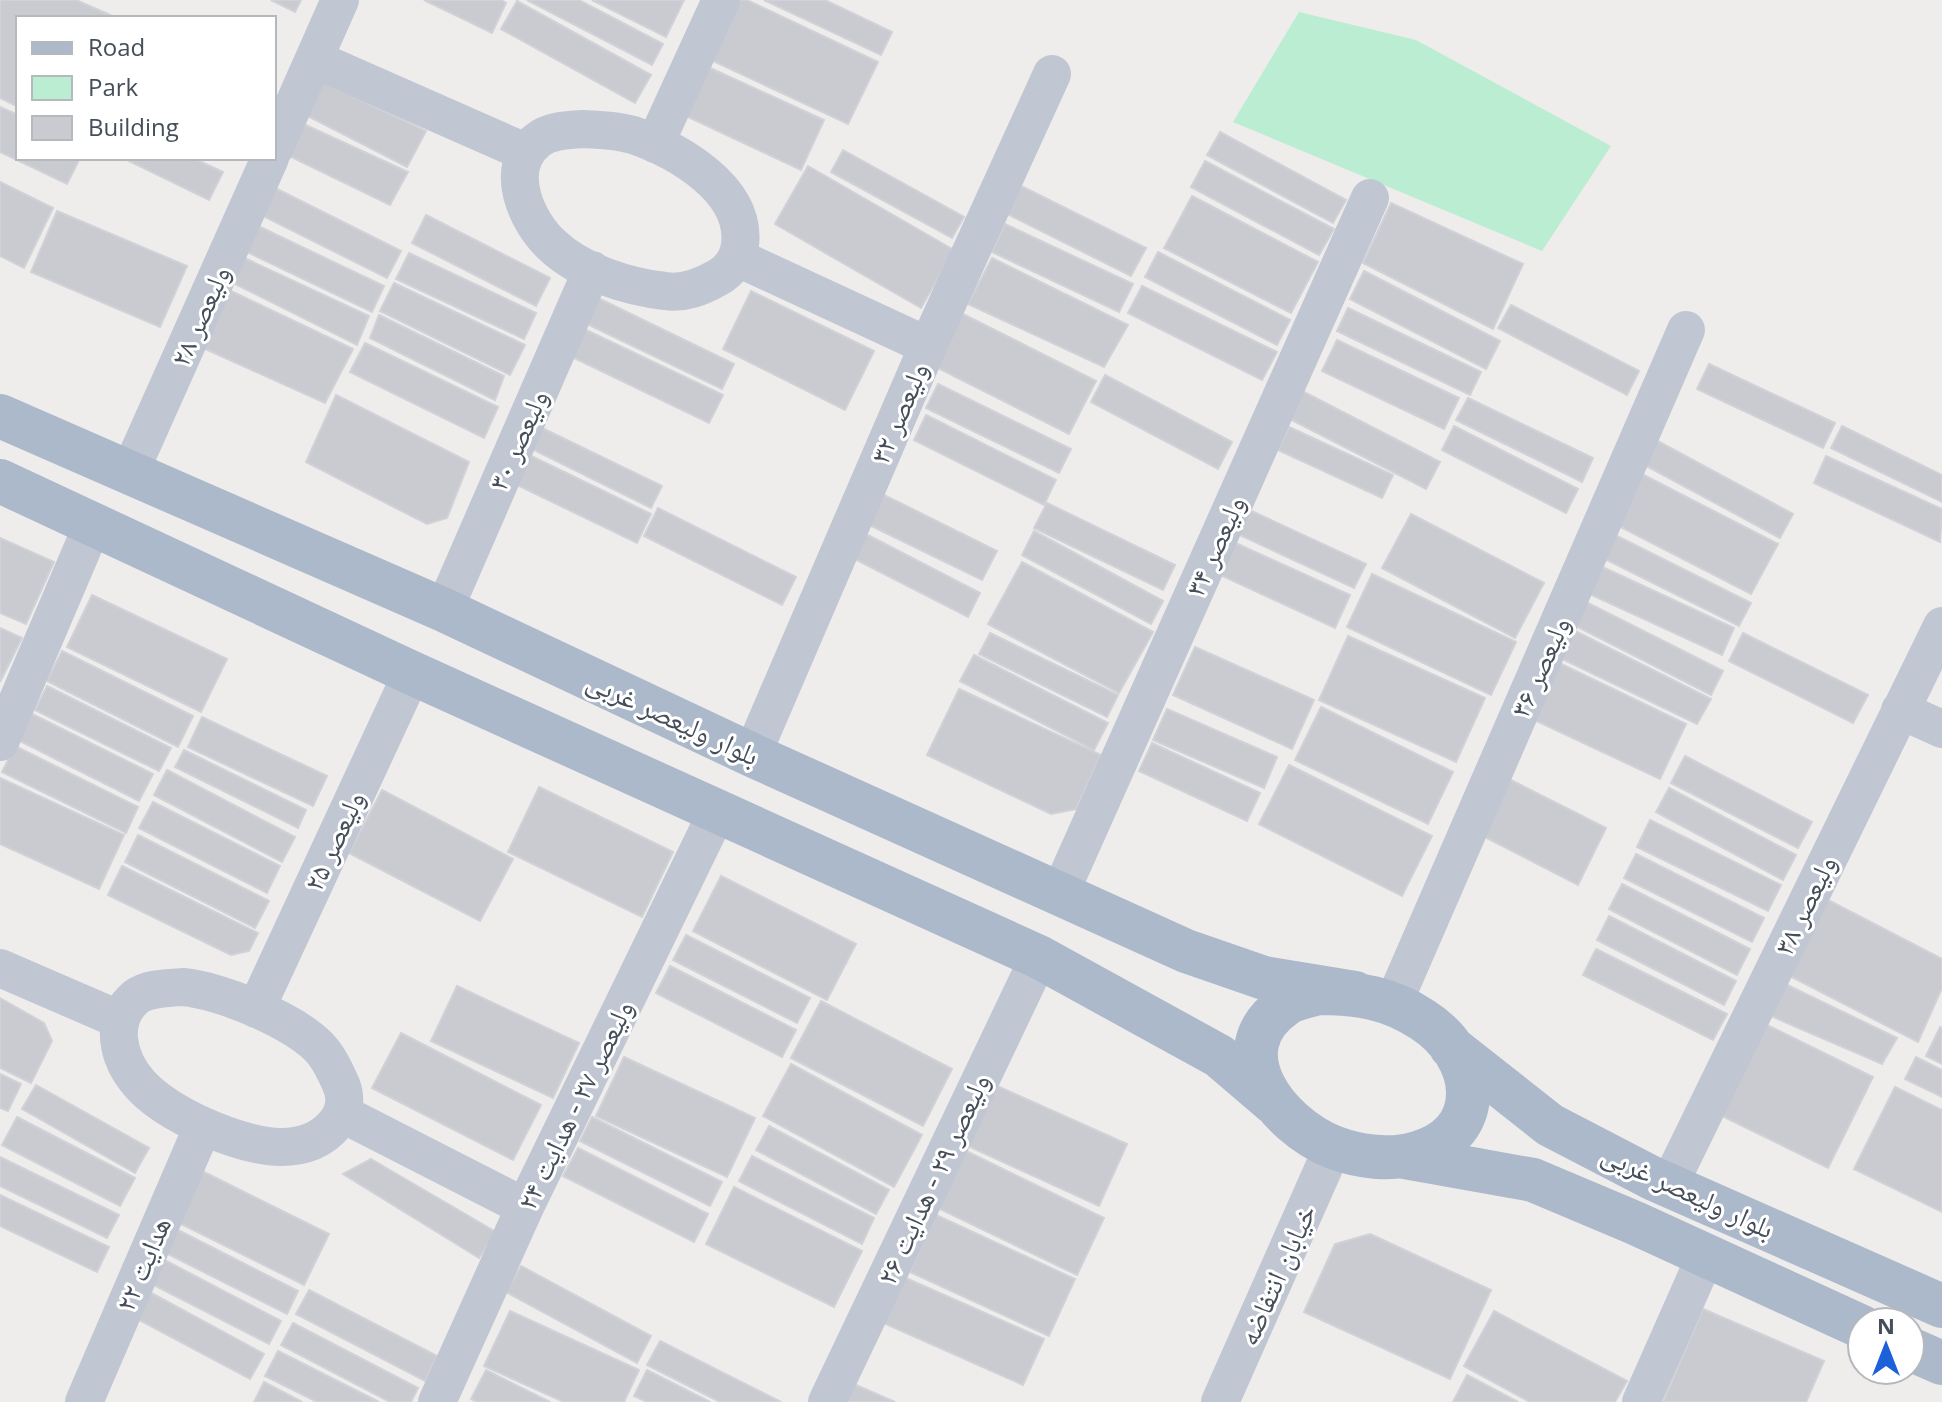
<svg xmlns="http://www.w3.org/2000/svg" width="1942" height="1402" font-family="'Open Sans','Noto Naskh Arabic',sans-serif">
<style>
.green{fill:#baedd2}
.building{fill:#c9cbd1;stroke:#d0d2d8;stroke-width:2}
.lines{fill:none;stroke-linecap:round;stroke-linejoin:round}
.minor{stroke:#c0c7d2;stroke-width:38}
.major{stroke:#acb9cb;stroke-width:44}
.labels{text-anchor:middle;stroke-width:6;stroke-linejoin:round;paint-order:stroke}
.street-label{font-size:28px;fill:#454e59;stroke:#fff}
</style>
<rect width="100%" height="100%" fill="#efecec"/>
<path class="green" d="M1299,12l117,28 195,106 -69,105 -309,-129z"/>
<path class="building" d="M0,0h76l41,18h-99v89l-18,-9z
M271,0h30l-6,12z
M424,0h77l5,3 -14,30z
M527,0h52l84,44 -11,21z
M592,0h92l-18,37z
M739,0h8l131,62 -30,62 -137,-64z
M764,0h61l67,32 -11,23z
M517,1l134,74 -16,28 -134,-74z
M708,67l116,53 -23,50 -115,-54z
M316,79l110,52 -19,36 -107,-55z
M0,107l18,8v43h62l-13,26 -67,-32z
M297,121l111,51 -18,33 -109,-53z
M1220,132l126,68 -13,23 -126,-68z
M843,150l121,67 -12,21 -121,-66z
M123,158h70l30,14 -14,28z
M1205,161l129,68 -15,26 -128,-68z
M808,166l146,84 -33,58 -146,-84z
M0,182l53,26 -29,60 -24,-12z
M1017,184l129,64 -15,28 -128,-64z
M269,185l132,66 -14,27 -132,-66z
M1192,196l126,66 -27,51 -127,-65z
M1391,203l132,61 -30,65 -130,-66z
M57,211l130,55 -27,61 -129,-55z
M426,215l124,63 -14,28 -124,-63z
M1005,224l128,60 -14,28 -127,-60z
M256,225l128,61 -12,26 -129,-62z
M1158,252l132,68 -13,25 -132,-68z
M409,253l127,60 -12,26 -128,-60z
M240,256l129,60 -12,29 -128,-64z
M992,258l136,67 -24,42 -136,-63z
M1364,271l136,70 -14,28 -136,-70z
M394,283l131,62 -15,30 -130,-64z
M1142,286l135,66 -15,28 -134,-67z
M231,291l122,58 -28,54 -122,-55z
M751,291l123,60 -29,59 -122,-61z
M598,298l136,66 -12,25 -137,-66z
M1511,305l128,66 -12,24 -129,-67z
M1348,308l133,64 -11,23 -133,-64z
M959,312l137,69 -27,53 -137,-69z
M379,315l125,61 -9,24 -125,-62z
M584,329l139,66 -14,28 -139,-67z
M1337,340l122,58 -15,31 -122,-58z
M365,343l133,64 -14,31 -134,-66z
M1709,364l126,59 -12,25 -126,-59z
M1105,375l127,67 -14,27 -127,-67z
M938,384l133,65 -12,24 -133,-65z
M1302,391l138,71 -14,27 -138,-71z
M336,395l133,67 -22,56 -20,6 -121,-62z
M1468,398l125,60 -11,24 -126,-62z
M926,415l130,65 -12,25 -130,-65z
M1454,426l124,63 -12,24 -124,-63z
M1842,426l100,49v27l-111,-54z
M540,427l122,59 -11,22 -121,-60z
M1289,427l104,48 -11,23 -104,-48z
M1652,438l141,76 -13,24 -141,-76z
M523,452l128,62 -14,29 -128,-62z
M1826,456l116,53 -2,33 -126,-59z
M1636,471l142,73 -27,50 -142,-73z
M876,491l121,60 -15,29 -121,-59z
M1047,503l128,62 -12,25 -129,-62z
M1243,507l123,57 -12,24 -123,-57z
M658,508l138,69 -14,28 -138,-69z
M1411,514l133,69 -29,55 -133,-70z
M860,531l120,62 -12,24 -121,-62z
M1034,531l129,70 -12,23 -129,-69z
M1609,532l142,71 -12,23 -142,-71z
M0,538l54,24 -28,62 -26,-11z
M1229,540l121,55 -15,33 -121,-56z
M1022,562l131,70 -34,61 -131,-69z
M1596,564l138,64 -12,27 -139,-64z
M1372,574l144,68 -25,53 -144,-68z
M92,595l135,64 -26,53 -134,-65z
M1586,602l137,69 -12,24 -137,-70z
M0,628l22,10 -22,44z
M1569,628l142,71 -14,25 -139,-67z
M990,633l128,62 -11,22 -128,-63z
M1743,633l125,62 -15,28 -124,-62z
M1348,636l137,62 -29,64 -137,-62z
M1195,647l119,53 -22,49 -119,-54z
M62,651l131,65 -15,31 -131,-66z
M974,655l134,68 -14,27 -134,-69z
M1555,661l131,63 -26,55 -132,-62z
M47,686l124,62 -12,23 -124,-61z
M959,689l142,66 -25,54 -25,5 -124,-59z
M1321,707l132,65 -25,52 -133,-64z
M1167,709l110,48 -13,31 -111,-48z
M32,714l121,60 -14,27 -121,-61z
M202,717l125,59 -14,30 -125,-59z
M1152,743l108,50 -13,28 -108,-50z
M15,746l123,61 -12,26 -124,-61z
M184,750l122,60 -8,18 -123,-61z
M1685,756l127,66 -14,26 -127,-65z
M1289,765l143,71 -30,60 -143,-72z
M167,770l128,67 -13,25 -128,-67z
M1501,775l105,53 -28,57 -101,-52z
M0,778l124,57 -25,54 -99,-45z
M539,787l134,65 -31,65 -134,-65z
M1669,788l127,67 -13,25 -127,-68z
M382,790l131,69 -33,62 -131,-68z
M153,802l127,64 -13,27 -128,-65z
M1650,820l131,65 -13,26 -131,-64z
M138,835l131,66 -14,27 -130,-66z
M1636,854l128,64 -12,24 -128,-64z
M122,866l136,67 -9,18 -18,4 -123,-60z
M721,876l135,68 -29,56 -134,-69z
M1622,884l128,65 -13,26 -128,-66z
M1828,900l114,59v29l-24,54 -132,-68z
M1609,916l127,65 -12,24 -127,-65z
M686,935l124,63 -13,25 -124,-63z
M1596,949l131,65 -14,26 -130,-65z
M670,966l126,64 -14,27 -126,-64z
M1779,981l118,57 -15,26 -118,-51z
M457,986l122,57 -26,55 -122,-57z
M0,998l44,25 8,18 -21,42 -31,-15z
M821,1001l131,68 -29,57 -132,-68z
M1763,1023l110,54 -45,91 -110,-54z
M1940,1027l2,1v36l-16,-8z
M401,1033l140,72 -28,55 -141,-72z
M624,1057l131,61 -28,59 -131,-61z
M1916,1057l26,13v27l-37,-18z
M791,1064l131,71 -28,52 -131,-71z
M0,1074l21,10 -13,27 -8,-3z
M36,1085l113,63 -14,25 -113,-64z
M995,1085l132,59 -28,62 -131,-60z
M1895,1087l47,23v102l-88,-43z
M17,1117l118,61 -15,28 -118,-61z
M592,1117l130,65 -12,24 -130,-65z
M769,1126l120,64 -13,24 -120,-64z
M578,1148l130,66 -14,28 -131,-66z
M966,1151l138,67 -27,57 -139,-67z
M752,1156l122,62 -12,26 -123,-63z
M0,1157l119,58 -12,23 -107,-52z
M371,1159l125,73 -17,26 -136,-84z
M202,1171l127,63 -25,51 -127,-63z
M734,1187l128,64 -28,56 -128,-63z
M0,1195l109,52 -12,25 -97,-46z
M936,1215l139,64 -26,57 -139,-64z
M172,1227l126,64 -11,23 -127,-64z
M1370,1234l121,56 -41,89 -146,-67 31,-68z
M157,1256l124,65 -12,23 -125,-64z
M521,1266l130,70 -14,27 -131,-71z
M899,1275l145,64 -21,46 -144,-64z
M144,1289l120,65 -14,25 -120,-64z
M309,1290l128,66 -12,25 -129,-67z
M1703,1309l121,52 -18,41h-143z
M510,1311l129,59 -15,32h-60l-80,-36z
M1494,1311l133,70 -12,21h-85l-66,-36z
M293,1323l125,65 -7,14h-21l-109,-57z
M660,1341l121,61h-61l-73,-37z
M278,1351l101,51h-62l-52,-26z
M486,1370l64,32h-73l-6,-3z
M647,1370l63,32h-63l-13,-6z
M1467,1375l51,27h-65z
M264,1382l38,20h-48z
M849,1382l46,20h-54z"/>
<g class="lines">
<path class="minor" d="M314,59l211,93
M584,129c17,1 33,1 49,6 44,15 114,54 107,110 -2,14 -10,26 -23,33 -16,9 -33,16 -52,13 -37,-4 -84,-19 -112,-45 -27,-24 -51,-79 -15,-106 12,-10 31,-10 46,-11z
M655,144l66,-144
M274,149l66,-149
M738,258l190,88
M129,474l141,-316
M444,610l148,-340
M1900,710l42,19
M0,742l93,-218
M752,755l176,-409 124,-272
M1060,893l310,-695
M0,968l118,51
M183,987c37,3 119,36 141,66 6,8 11,18 15,27 8,15 7,31 -4,44 -14,17 -33,23 -54,23 -40,0 -116,-33 -142,-64 -21,-24 -31,-63 -3,-86 12,-9 33,-9 47,-10z
M1393,1004l293,-674
M256,1009l156,-336
M343,1114l182,93
M1669,1185l273,-559
M84,1402l119,-276
M437,1402l88,-195 193,-397
M827,1402l212,-445
M1220,1402l113,-255
M1641,1402l65,-147"/>
<path class="major" d="M0,416l444,194 308,145 434,196 78,27 91,15
M0,481l412,192 627,284 180,99 55,47
M1319,993c40,0 71,5 104,27 56,36 66,112 -6,133 -26,8 -58,4 -84,-6 -55,-22 -114,-96 -48,-142 9,-7 24,-9 34,-12z
M1451,1047l99,78 102,53 290,128
M1405,1157l128,23 102,43 227,104
M1910,1349l32,14"/>
</g>
<g class="labels">
<g class="street-label">
<text transform="translate(200 316) rotate(-66)" y="10">ولیعصر ۲۸</text>
<text transform="translate(899 413) rotate(-67)" y="10">ولیعصر ۳۲</text>
<text transform="translate(518 440) rotate(-66)" y="10">ولیعصر ۳۰</text>
<text transform="translate(1215 546) rotate(-66)" y="10">ولیعصر ۳۴</text>
<text transform="translate(1540 667) rotate(-66)" y="10">ولیعصر ۳۶</text>
<text transform="translate(673 718) rotate(25)" y="10">بلوار ولیعصر غربی</text>
<text transform="translate(334 841) rotate(-65)" y="10">ولیعصر ۲۵</text>
<text transform="translate(1805 905) rotate(-64)" y="10">ولیعصر ۳۸</text>
<text transform="translate(575 1105) rotate(-64)" y="10">ولیعصر ۲۷ - هدایت ۲۴</text>
<text transform="translate(933 1179) rotate(-65)" y="10">ولیعصر ۲۹ - هدایت ۲۶</text>
<text transform="translate(1688 1191) rotate(25)" y="10">بلوار ولیعصر غربی</text>
<text transform="translate(143 1264) rotate(-67)" y="10">هدایت ۲۲</text>
<text transform="translate(1277 1275) rotate(-66)" y="10">خیابان انتفاضه</text>
</g>
</g>
<rect x="16" y="16" width="260" height="144" fill="#ffffff" stroke="#b5b8bd" stroke-width="2"/>
<rect x="32" y="42" width="40" height="12" fill="#acb9cb" stroke="#b5b8bd" stroke-width="2"/>
<text x="88" y="56" font-size="24" fill="#454e59">Road</text>
<rect x="32" y="76" width="40" height="24" fill="#baedd2" stroke="#b5b8bd" stroke-width="2"/>
<text x="88" y="96" font-size="24" fill="#454e59">Park</text>
<rect x="32" y="116" width="40" height="24" fill="#c9cbd1" stroke="#b5b8bd" stroke-width="2"/>
<text x="88" y="136" font-size="24" fill="#454e59">Building</text>
<g transform="translate(1886 1346)"><circle r="38" fill="#ffffff" stroke="#b5b8bd" stroke-width="2"/>
<path d="M0-6L14 30L0 20L-14 30Z" fill="#1c60da"/>
<text y="-12" font-size="22" font-weight="bold" text-anchor="middle" fill="#454e59">N</text>
</g>
</svg>
